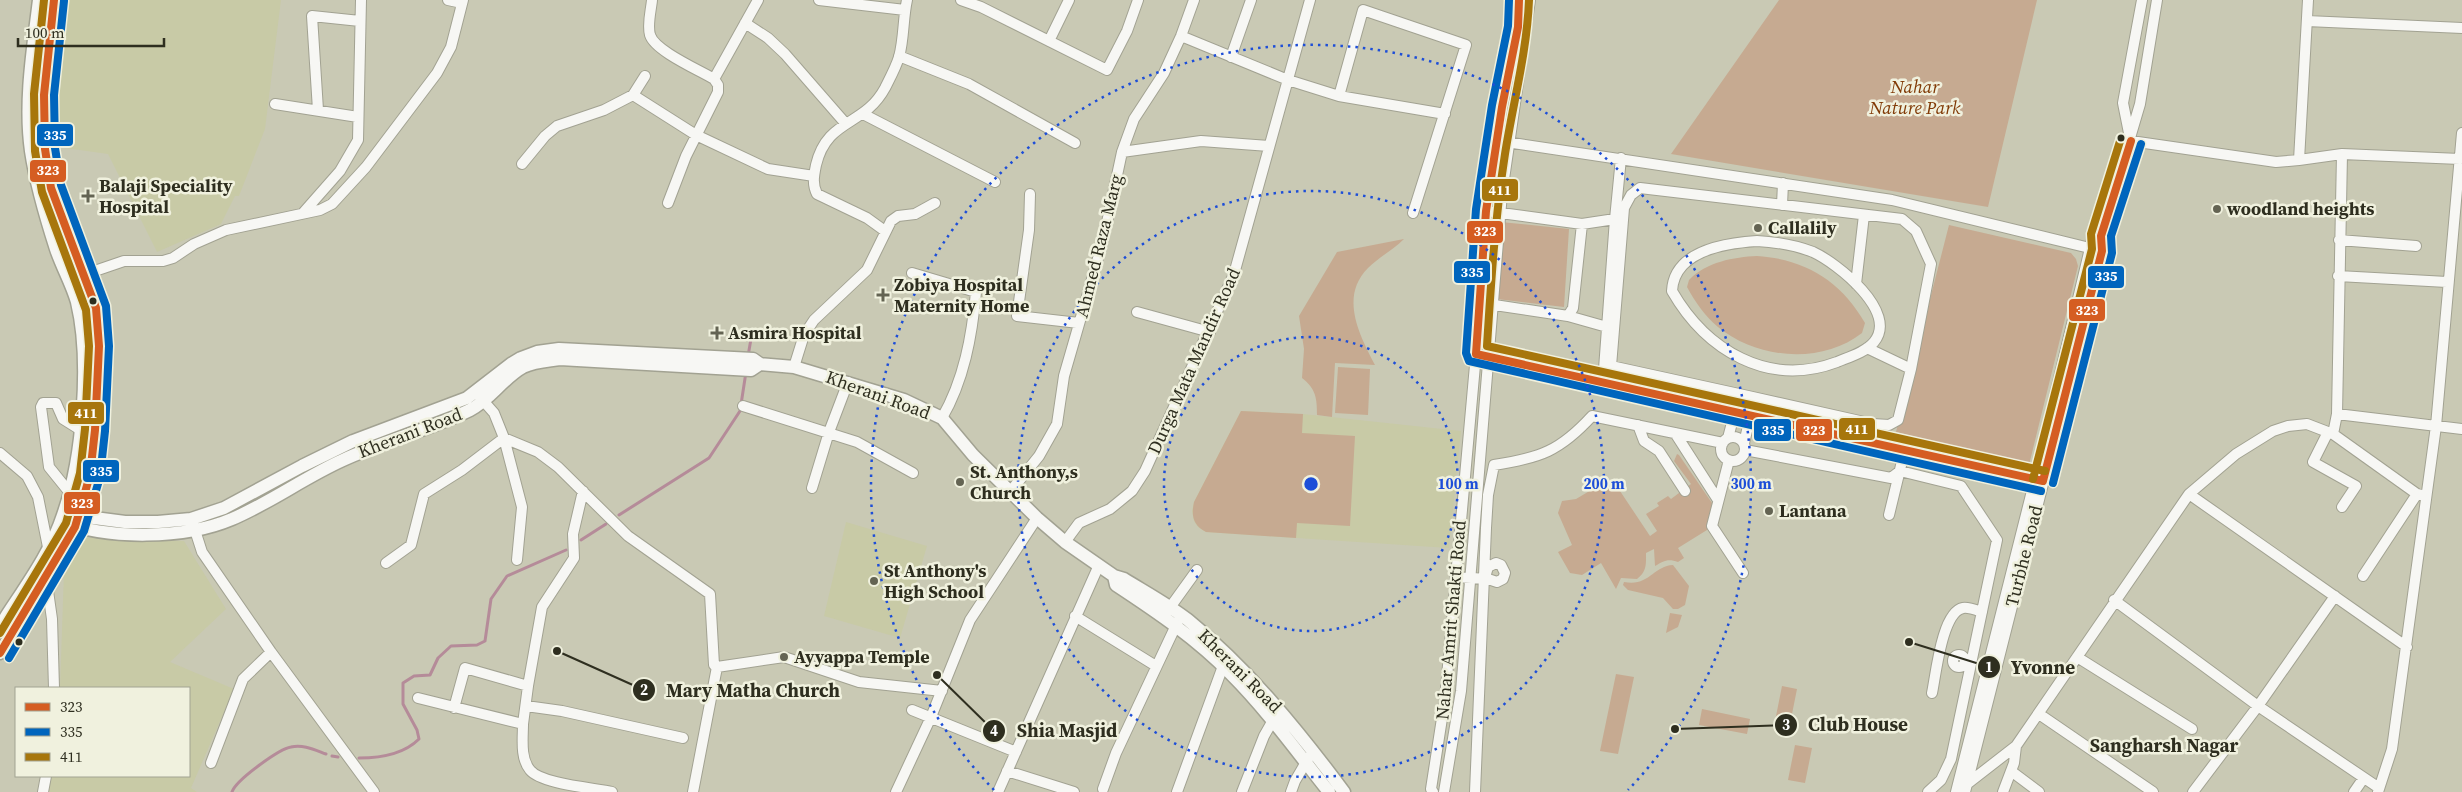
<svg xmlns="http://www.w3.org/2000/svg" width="2462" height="792" font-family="'Source Serif 4',serif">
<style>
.built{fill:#c8caa6}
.green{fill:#c6aa91}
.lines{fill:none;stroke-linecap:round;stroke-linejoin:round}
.stream{stroke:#b58b99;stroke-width:3}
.minor-casing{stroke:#a2a292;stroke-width:12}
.major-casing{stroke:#a2a292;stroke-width:15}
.minor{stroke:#f7f7f4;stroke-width:10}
.major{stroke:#f7f7f4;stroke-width:12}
.bus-1-casing{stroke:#f0f1de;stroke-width:11}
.bus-2-casing{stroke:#f0f1de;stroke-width:11}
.bus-3-casing{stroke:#f0f1de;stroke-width:11}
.bus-1{stroke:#d55d22;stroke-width:8}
.bus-2{stroke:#0065bd;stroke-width:8}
.bus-3{stroke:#a7760c;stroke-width:8}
.ring{fill:none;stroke:#1d4ed8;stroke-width:2.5;stroke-dasharray:2.5 5}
.bus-dot{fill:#2e2e1f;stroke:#f0f1de;stroke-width:2}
.poi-dot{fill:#646453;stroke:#f0f1de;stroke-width:2}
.labels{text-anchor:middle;stroke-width:5;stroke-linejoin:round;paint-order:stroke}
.park-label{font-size:18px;font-style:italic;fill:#813a06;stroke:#f0f1de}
.poi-label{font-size:18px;font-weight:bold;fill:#2e2e1f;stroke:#f0f1de;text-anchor:start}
.street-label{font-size:18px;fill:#2e2e1f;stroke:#f0f1de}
.neighbourhood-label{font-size:19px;font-weight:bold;fill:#2e2e1f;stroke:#f0f1de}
.centre{fill:#1d4ed8;stroke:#f0f1de;stroke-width:2.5}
.ring-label{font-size:15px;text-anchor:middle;font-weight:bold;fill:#1d4ed8;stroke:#f0f1de;stroke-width:5;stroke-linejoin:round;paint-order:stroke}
.leader{fill:none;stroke:#2e2e1f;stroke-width:2}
.callout-dot{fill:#2e2e1f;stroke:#f0f1de;stroke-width:2}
.mark-label{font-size:15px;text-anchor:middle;font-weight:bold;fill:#fff}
.callout-label{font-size:19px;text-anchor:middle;font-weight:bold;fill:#2e2e1f;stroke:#f0f1de;stroke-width:5;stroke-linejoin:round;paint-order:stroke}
.line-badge{stroke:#f0f1de;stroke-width:2}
.badge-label{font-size:14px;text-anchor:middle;font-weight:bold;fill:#fff}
</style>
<rect width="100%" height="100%" fill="#c9c9b4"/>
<path class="built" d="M60,0h221l-16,129 -26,67h-4l-14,28 -64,28 -49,-98 -57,-8z
M1241,411l62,3 158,17 -12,117 -243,-16 -8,-5 -4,-6 -2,-10 2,-9z
M846,522l81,24 -27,92 -76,-22z
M78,537l106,4 42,68 -56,53 64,27 -43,99 6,4h-148l2,-16h138v-88h-129l4,-117z"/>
<path class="green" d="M1779,0h258l-49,207 -317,-53z
M1501,222l68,7 -5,78 -67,-8z
M1949,225l122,28 5,6 2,7 -49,199 -133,-33z
M1404,239c-11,11 -25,18 -36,29 -29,29 -8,68 7,97l-40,-2 -3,54 -15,-2c0,-17 -1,-26 -15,-37l2,-29 -5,-33 38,-64z
M1757,256c48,3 84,25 108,67l-3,10c-41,32 -105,26 -144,-6 -13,-11 -23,-25 -31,-40l2,-7c17,-18 45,-23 68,-24z
M1338,367l32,2 -2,46 -33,-2z
M1241,411l62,3 -1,19 53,3 -5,90 -53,-3 -1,15 -90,-6c-13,-7 -15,-16 -12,-30z
M1677,454l2,1 33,48 -5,27 -29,18 6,10 -6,4c-10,-4 -15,-1 -23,4l-1,-17 -8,4c0,11 1,18 -9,26l-16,-1 -5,11 -15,-26 -19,12 -12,-2 -12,-21 14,-7 -14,-32 4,-12 14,-2 22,-13 22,5 30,45 7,-5 -11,-17 13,-8 -2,-3 11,-7 3,3 20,-15 -17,-23z
M1673,565l16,21 -4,19 -7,4h-5l-10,-11 -35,-8 -5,-5 1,-3c25,5 29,-16 49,-17z
M1670,613l12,2 -4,12 -12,6z
M1616,674l18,3 -16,77 -18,-3z
M1782,686l15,3 -7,35 -15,-3z
M1702,709l48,10 -3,15 -48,-9z
M1795,745l17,3 -7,35 -17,-3z"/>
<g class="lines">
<path class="stream" d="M748,356l3,-17
M619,515l90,-57 31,-47 6,-39
M581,540l25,-16
M332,756l6,1
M359,758c21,0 45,-4 60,-19l-2,-9 -14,-26v-21l11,-7 16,-1 8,-17 13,-12 26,-1 8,-4 6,-42 16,-23 59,-26
M232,792c4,-12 47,-43 59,-45 12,-3 24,3 35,7"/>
<defs>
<path id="minor" d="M448,0l14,3
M652,0c-1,11 -5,24 -2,35 5,16 49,35 64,44
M819,0l86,10
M961,0l20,7 126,63 20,-39 11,-31
M2307,21l155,7
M745,23l23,15 17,16 61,70
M1181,36l107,44 51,16 106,18
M1049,41l20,-41
M899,56l70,28 106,59
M1231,57l20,-57
M633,95l63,40 72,34 46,7
M1339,96l24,-86 103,35 -53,168
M275,104l83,13
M318,110l-6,-94 48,5
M863,114l132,68
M2130,138l-7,-35 19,-103
M2131,141l145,21 23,-2 9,-160
M1506,142l386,58 210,51
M1122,152l79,-11 68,5
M2299,160l43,-6
M522,164l23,-28 12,-10 47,-16 29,-15 12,-19
M1030,194l-1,36 -12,86 62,7
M668,203l18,-47 32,-64v-7l-4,-6 44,-79
M1782,205l1,-22
M1486,211l96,13 33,-5 6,-61
M303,213l37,-42 18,-31 3,-140
M885,231l-18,-13 -50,-24c-5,-10 -3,-19 -1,-29 11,-47 48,-38 69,-77 5,-10 11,-21 14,-31 5,-18 4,-39 8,-57
M2339,240l77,6
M1757,241c19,1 38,4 56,11 24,11 86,60 61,90 -8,10 -25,15 -37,20 -69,26 -131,-12 -165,-71 2,-40 53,-48 85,-50z
M912,273l64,19c-4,44 -12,88 -34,126
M83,275l41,-14h39l10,-3 21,-14 32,-14 94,-20 12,-6 34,-37 71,-94 14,-26 12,-47
M2338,276l109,6
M1856,284l8,-69
M1488,304l80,12 39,11
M1137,312l73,20
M1568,316l5,-8 9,-84
M1867,348l44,21
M1485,355l558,126
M794,367l10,-32 10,-15 53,-50 24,-49 7,-5 17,-2 20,-11
M1604,369l11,-150
M479,396l15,17 10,25 34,14 20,15 70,69 82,58 4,71 3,2 -24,125
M743,406l114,36 56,31
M1744,413l4,-17 125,28 16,1 9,-5 13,-51 20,-105 -15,-33 -14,-12 -262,-31 -9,7 -7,13 -13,158 137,30
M2337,414l125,15
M1638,425l6,16 15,10 26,40
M2328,432l-15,30 43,24 -14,21
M1675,433l43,67
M2333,434l4,-20 5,-260 118,5
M1721 449a12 12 0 1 1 24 0a12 12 0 1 1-24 0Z
M1728,438l7,-27
M1744,443l7,-29
M1745,450l146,28 9,-7 61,15 36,54 -46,219 -10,21 -13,12
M0,453l27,23 11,21 10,50
M1729,460l-17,66 31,47
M812,488l17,-56 19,-50
M1010,492l29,-36 18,-32 7,-48 39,-135 19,-89 12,-33 30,-46 17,-37 13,-36
M70,493l-21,-26 -8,-60 2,-4h13l7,16 16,10
M2189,494l218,153
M1889,515l16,-66
M193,524l9,28 69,100 103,140
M1065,542l14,-19 31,-14 22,-18 13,-20 89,-197 76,-274
M386,563l25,-18 13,-51 38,-24 42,-32 18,69 -5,53
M2363,576l54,-82
M46,577l6,42 2,69
M1455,577l33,2 9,3 6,-3 2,-6 -4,-8 -5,-2 -8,4 -2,7
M2114,600l144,106 121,82
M1166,613l31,-43
M1075,616l81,50
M1953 661a6 6 0 1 1 12 0a6 6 0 1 1-12 0Z
M2077,657l115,72
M717,667l67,-10 75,25 83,9
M528,686l14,-79 32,-49 -1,-24 10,-43
M1932,693c4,-19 10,-81 31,-85 5,-1 13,2 19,4
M418,698l105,26c0,14 -3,34 7,46 11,14 64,18 82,22
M526,706l36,5 121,27
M454,708l11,-40 63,18 -5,38
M912,710l104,42
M2039,714l114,78
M211,763l32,-84 28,-27
M1007,771l67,21
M2011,771l28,21
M1967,784l49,-38 173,-252 47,-40 37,-23 15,-5 19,-2 26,10 84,60 9,2
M1103,789l13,-36 62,-132
M43,792l3,-16
M896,792l35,-75 39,-97 67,-102
M998,792l101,-227
M1177,792l46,-126
M1242,792l22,-56 12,-21
M1291,792l4,-11 14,-24
M1433,792l-2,-3 14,-90 31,-345 10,-143 16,-104 16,-80 1,-27
M1444,792l17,-101 41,-498 28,-193
M1475,792l11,-264 2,-33 6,-30c46,-7 66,-14 98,-49l131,27
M1956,792l79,-313 57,-239 9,-4
M1965,792l137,-541 1,-8 -2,-7 39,-132 17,-104
M2003,792l11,-29 2,-17
M2193,792l65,-86 77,-110
M2354,792l9,-13
M2378,792l14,-43 44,-323 26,-293"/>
<path id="major" d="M65,510l14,6 46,6h33l33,-3 33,-11 78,-42 51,-25 114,-43 44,-34 10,-6 16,-6 22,-3 194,10 7,5 34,3 110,33 38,18 31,37 64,63 28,24 49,34 10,3c21,13 45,26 64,41 61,50 109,109 156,172
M61,521c47,19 124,18 171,-2 38,-16 73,-42 111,-59 41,-19 86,-30 127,-50 20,-10 33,-32 53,-43 12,-6 24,-6 37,-8l191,11 9,-6
M1114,576l2,9c41,27 81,54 115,89 36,36 66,78 98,118
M0,626c22,-35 50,-71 63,-111 20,-56 28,-155 14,-213 -5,-18 -15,-35 -21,-53 -10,-31 -20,-65 -25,-98 -7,-49 2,-102 8,-151
M0,653l75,-126 15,-52 5,-45 4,-84 -3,-38 -45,-120 -6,-39 -1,-54 10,-95"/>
</defs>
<use href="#minor" class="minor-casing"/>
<use href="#major" class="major-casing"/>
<use href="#minor" class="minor"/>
<use href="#major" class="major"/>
<defs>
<path id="bus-1" d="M1519,0l-1,27 -16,80 -16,104 -10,143 567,127
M2043,481l59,-230 -1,-15 30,-95
M0,653l75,-126 15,-52 5,-45 4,-84 -3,-38 -45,-120 -6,-39 -1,-54 10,-95"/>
<path id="bus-2" d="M1509,0l-1,26 -16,79 -16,104 -10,144 3,8 572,130
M2053,483l59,-230 -1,-17 30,-92
M9,658l75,-127 16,-54 5,-46 4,-85 -3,-40 -45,-121 -6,-37 -1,-53 10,-94"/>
<path id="bus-3" d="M1529,0c-2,52 -16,103 -24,154 -10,64 -14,128 -18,192l558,125
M2033,479l59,-230 -1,-15 30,-96
M0,633l66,-110 14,-50 5,-44 4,-83 -3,-36 -44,-118 -7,-41 -1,-57 10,-94"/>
</defs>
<use href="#bus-1" class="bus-1-casing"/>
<use href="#bus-2" class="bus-2-casing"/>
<use href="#bus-3" class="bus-3-casing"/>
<use href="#bus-1" class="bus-1"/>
<use href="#bus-2" class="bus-2"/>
<use href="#bus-3" class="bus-3"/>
</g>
<g class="ring">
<circle cx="1311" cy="484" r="147"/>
<circle cx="1311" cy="484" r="293"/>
<path d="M994 790A440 440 0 1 1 1628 790"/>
</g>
<g class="bus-dot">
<circle cx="2121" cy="138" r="4.5"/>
<circle cx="93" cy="301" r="4.5"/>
<circle cx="19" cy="642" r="4.5"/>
</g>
<g class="poi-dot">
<path d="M85.5 188.5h5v5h5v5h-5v5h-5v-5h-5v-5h5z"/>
<circle cx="2217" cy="209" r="5"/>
<circle cx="1758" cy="228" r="5"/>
<path d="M880.5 287.5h5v5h5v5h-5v5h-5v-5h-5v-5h5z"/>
<path d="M714.5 325.5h5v5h5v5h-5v5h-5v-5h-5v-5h5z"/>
<circle cx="960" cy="482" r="5"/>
<circle cx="1769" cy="511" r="5"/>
<circle cx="874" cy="581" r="5"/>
<circle cx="784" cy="657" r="5"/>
</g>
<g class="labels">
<g class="park-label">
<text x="1915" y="93">Nahar<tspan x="1915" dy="21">Nature Park</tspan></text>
</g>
<g class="poi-label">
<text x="99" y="192">Balaji Speciality<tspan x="99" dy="21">Hospital</tspan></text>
<text x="2227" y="215">woodland heights</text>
<text x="1768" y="234">Callalily</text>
<text x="894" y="291">Zobiya Hospital<tspan x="894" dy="21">Maternity Home</tspan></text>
<text x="728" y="339">Asmira Hospital</text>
<text x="970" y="478">St. Anthony,s<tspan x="970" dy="21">Church</tspan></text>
<text x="1779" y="517">Lantana</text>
<text x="884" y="577">St Anthony's<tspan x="884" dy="21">High School</tspan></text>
<text x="794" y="663">Ayyappa Temple</text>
</g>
<g class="street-label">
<text transform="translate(1099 246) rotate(-76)" y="6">Ahmed Raza Marg</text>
<text transform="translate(1194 361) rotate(-66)" y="6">Durga Mata Mandir Road</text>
<text transform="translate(878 395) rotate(20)" y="6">Kherani Road</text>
<text transform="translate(410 433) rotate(-21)" y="6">Kherani Road</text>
<text transform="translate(2024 556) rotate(-76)" y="6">Turbhe Road</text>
<text transform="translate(1451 620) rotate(-85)" y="6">Nahar Amrit Shakti Road</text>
<text transform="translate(1240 671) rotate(45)" y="6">Kherani Road</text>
</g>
<g class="neighbourhood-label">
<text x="2164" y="752">Sangharsh Nagar</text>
</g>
</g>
<circle cx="1311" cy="484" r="8" class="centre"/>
<g class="ring-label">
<text x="1458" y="489">100 m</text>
<text x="1604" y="489">200 m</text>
<text x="1751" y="489">300 m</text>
</g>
<path class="leader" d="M1909 642L1989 667M557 651L644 690M1675 729L1786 725M937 675L994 731"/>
<g class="callout-dot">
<circle cx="1909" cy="642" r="5"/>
<circle cx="557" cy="651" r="5"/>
<circle cx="1675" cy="729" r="5"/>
<circle cx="937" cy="675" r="5"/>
<circle cx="1989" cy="667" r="12"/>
<circle cx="644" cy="690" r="12"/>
<circle cx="1786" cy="725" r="12"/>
<circle cx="994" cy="731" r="12"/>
</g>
<g class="mark-label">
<text x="1989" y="672">1</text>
<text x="644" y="695">2</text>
<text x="1786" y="730">3</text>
<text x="994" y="736">4</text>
</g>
<g class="callout-label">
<text x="2043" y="674">Yvonne</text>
<text x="753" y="697">Mary Matha Church</text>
<text x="1858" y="731">Club House</text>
<text x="1067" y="737">Shia Masjid</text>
</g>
<g class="line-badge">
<rect x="36" y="123" width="38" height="24" rx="5" fill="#0065bd"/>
<rect x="29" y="159" width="38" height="24" rx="5" fill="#d55d22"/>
<rect x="1481" y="178" width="38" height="24" rx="5" fill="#a7760c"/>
<rect x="1466" y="220" width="38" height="24" rx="5" fill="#d55d22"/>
<rect x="1453" y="260" width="38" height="24" rx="5" fill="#0065bd"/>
<rect x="2087" y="265" width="38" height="24" rx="5" fill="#0065bd"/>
<rect x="2068" y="298" width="38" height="24" rx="5" fill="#d55d22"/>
<rect x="67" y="401" width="38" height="24" rx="5" fill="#a7760c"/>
<rect x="1838" y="417" width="38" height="24" rx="5" fill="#a7760c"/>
<rect x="1795" y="418" width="38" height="24" rx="5" fill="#d55d22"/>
<rect x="1753" y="418" width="39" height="24" rx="5" fill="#0065bd"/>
<rect x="82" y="459" width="38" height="24" rx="5" fill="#0065bd"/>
<rect x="63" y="491" width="38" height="24" rx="5" fill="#d55d22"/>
</g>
<g class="badge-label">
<text x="55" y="140">335</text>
<text x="48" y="175">323</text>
<text x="1500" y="195">411</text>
<text x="1485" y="236">323</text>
<text x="1472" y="277">335</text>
<text x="2106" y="281">335</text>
<text x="2087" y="315">323</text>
<text x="86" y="418">411</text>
<text x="1857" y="434">411</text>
<text x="1814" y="435">323</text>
<text x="1773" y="435">335</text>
<text x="101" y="476">335</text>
<text x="82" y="508">323</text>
</g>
<rect x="15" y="687" width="175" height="90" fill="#f0f1de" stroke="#a2a392"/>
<rect x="25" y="703" width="25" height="8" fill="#d55d22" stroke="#a2a392"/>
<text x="60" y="712" font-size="15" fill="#2e2e1f">323</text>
<rect x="25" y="728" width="25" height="8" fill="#0065bd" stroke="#a2a392"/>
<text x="60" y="737" font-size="15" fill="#2e2e1f">335</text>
<rect x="25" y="753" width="25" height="8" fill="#a7760c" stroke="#a2a392"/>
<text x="60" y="762" font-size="15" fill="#2e2e1f">411</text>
<path d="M18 38v8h146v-8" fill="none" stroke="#2e2e1f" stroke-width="2.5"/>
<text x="25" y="38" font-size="15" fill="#2e2e1f" stroke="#f0f1de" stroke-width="4" paint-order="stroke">100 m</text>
</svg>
